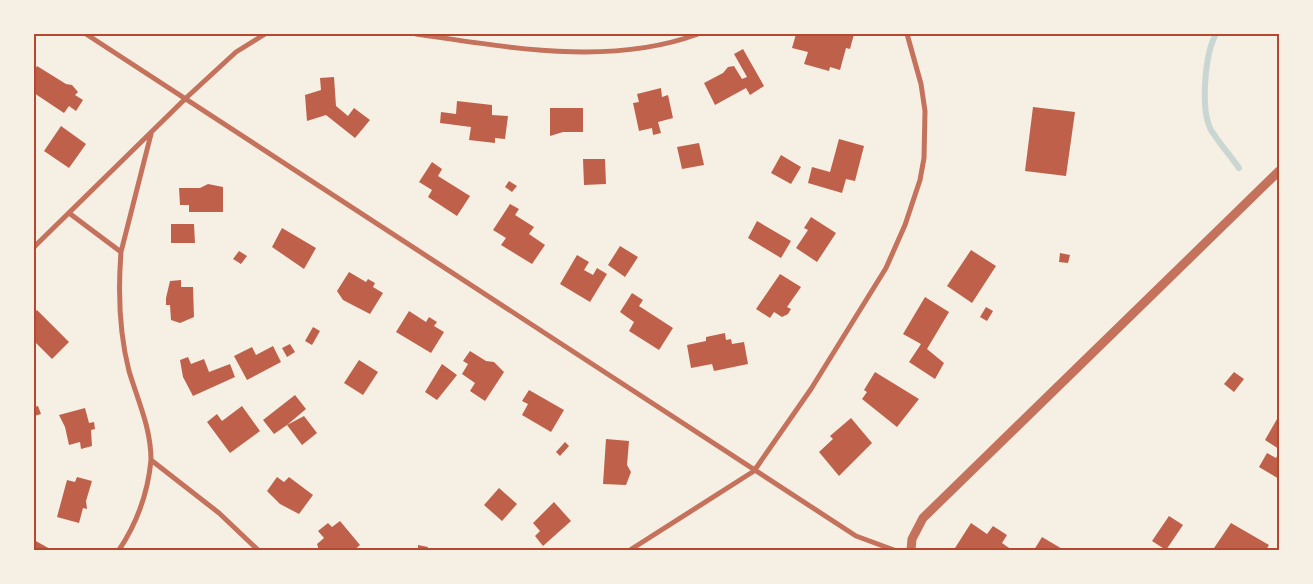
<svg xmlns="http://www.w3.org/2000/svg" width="1313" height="584" font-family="'Noto Serif',serif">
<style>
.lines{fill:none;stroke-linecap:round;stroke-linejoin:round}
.stream{stroke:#c9d6d2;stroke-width:6}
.building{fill:#bf614a}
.minor{stroke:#c5725c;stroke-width:5}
.tertiary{stroke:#c5725c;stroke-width:9}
.neatline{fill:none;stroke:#b5482f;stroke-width:2}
</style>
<rect width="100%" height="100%" fill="#f6efe4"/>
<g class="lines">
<path class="stream" d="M1216,34c-11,19 -16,75 -5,96 8,13 19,25 28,38"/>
</g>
<path class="building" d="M796,34l41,1 17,-1 -4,15 -4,-1 -6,22 -10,-3 -1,4 -25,-7 4,-12 -16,-4z
M743,49l21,37 -14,9 -4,-7 -31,17 -11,-22 19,-10 5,-6 6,-1 8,13 5,-2 -13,-23z
M37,66l29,18 6,1 6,7 -3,3 8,5 -7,11 -7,-5 -5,7 -30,-20v-22z
M334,77l2,29 12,10 6,-8 16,12 -15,18 -29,-23 -19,6 -2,-26 16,-5 -1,-12z
M661,88l1,9 6,-2 5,23 -15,4 3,11 -8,2 -1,-7 -13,3 -6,-28 6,-1 -2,-8z
M457,101l35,4v10l16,1 -3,23 -10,-1v5l-26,-3 2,-13 -31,-4 1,-11 15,2z
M1033,107l42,5 -9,64 -41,-5z
M550,108h33v24h-20l-13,4z
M61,126l25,18 -17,24 -25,-17z
M839,139l25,7 -9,35 -9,-2 -4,14 -34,-10 4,-16 18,5z
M699,143l5,22 -22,4 -5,-22z
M781,155l20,12 -10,17 -20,-11z
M583,159h22l1,25 -22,1z
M432,162l10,7 -4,7 32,20 -13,20 -29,-19 4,-7 -13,-8z
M509,181l8,5 -5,6 -7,-5z
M208,184l15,3v25h-34v-7h-9l-1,-17h21z
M510,204l9,5 -4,6 19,12 -5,7 16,11 -13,19 -31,-19 5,-7 -13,-8z
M811,217l25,16 -19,29 -21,-14 12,-18 -4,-2z
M757,221l34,20 -10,17 -33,-20z
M171,224h23l1,19h-24z
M282,228l34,20 -12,21 -32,-22z
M620,246l18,11 -13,20 -17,-12z
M971,250l25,16 -24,37 -25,-17z
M239,251l8,5 -6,8 -8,-5z
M1060,253l10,2 -2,8 -9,-1z
M577,255l12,7 -5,8 9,5 4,-7 10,6 -17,28 -30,-18z
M349,272l17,10 2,-3 7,4 -2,4 10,6 -13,21 -27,-14 -6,-9z
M780,274l21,13 -14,20 4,2 -3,5 -6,3 -8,-5 -4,6 -14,-9z
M181,280v7h12l1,30 -14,6 -9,-3 -1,-15h-4v-7l4,-17z
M632,293l11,7 -4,6 34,22 -14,22 -30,-19 5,-9 -14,-10z
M925,297l24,15 -22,37 17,14 -9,16 -26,-17 12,-18 -18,-10z
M986,307l7,4 -6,10 -7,-4z
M37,310l32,32 -17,17 -18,-18v-28z
M409,311l17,11 3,-5 8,5 -3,4 10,6 -13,21 -35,-21z
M313,327l7,4 -8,14 -7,-4z
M725,333l1,7 5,-1 1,5 12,-2 4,22 -34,7 -2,-7 -21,4 -4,-23 19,-4v-4z
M290,344l5,8 -8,5 -5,-9z
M273,346l8,16 -34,18 -13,-24 18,-9 4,8z
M470,351l16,10 8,1 10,10 -19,29 -15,-10 5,-8 -13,-9 6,-10 -5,-3z
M188,357l3,7 13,-5 5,13 21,-8 5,13 -42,19 -10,-19 -3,-17z
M359,360l19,12 -15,23 -19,-12z
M442,364l15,11 -20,25 -12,-8z
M875,372l44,27 -22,28 -35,-28 5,-7 -3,-2z
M1234,372l10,7 -10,13 -10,-8z
M529,390l35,20 -13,22 -29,-17 6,-11 -6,-3z
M295,395l11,14 -19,16 17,-9 13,17 -15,12 -15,-20 -13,9 -11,-14z
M38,406l3,8 -7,2v-9z
M242,406l18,25 -30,22 -23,-31 10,-8 5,7z
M85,408l4,15 5,-1 1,7 -4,1 1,16 -11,3 -1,-7 -11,3 -4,-18 -6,-12z
M851,418l21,25 -33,33 -20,-24 14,-13 -3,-3z
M1277,419l2,1v29l-14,-9z
M606,439l23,2 -2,24 4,7 -5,13 -23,-1z
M565,442l4,4 -9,10 -4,-4z
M1279,452v27l-20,-12 8,-14 9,5z
M77,477l15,4 -6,20 1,8 -4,-1 -4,15 -22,-6 10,-37 8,2z
M277,477l7,5 5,-5 24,18 -14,19 -19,-10 -13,-13z
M499,488l18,16 -15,17 -18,-16z
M554,502l17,19 -28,25 -8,-10 5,-5 -7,-8z
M1169,516l14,9 -17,25 -14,-9z
M340,521l20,24 -6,5h-35l-2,-6 7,-6 -6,-7 10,-8 4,4z
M971,523l16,11 6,-8 14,9 -5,8 10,7h-54l-3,-2z
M1231,523l38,22 -3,5 -52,-2z
M1042,537l22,13h-30z
M34,540l18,10h-18z
M418,545l10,2 -1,3h-9z"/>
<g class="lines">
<path class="minor" d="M86,34l770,502 38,14
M416,34c92,13 192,33 282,0
M69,213l52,39c-3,39 -2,80 8,119 9,30 22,57 22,89l68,53 39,37
M34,247l152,-149 50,-46 29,-18
M121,252l30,-118
M119,550c18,-27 29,-58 32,-90
M630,550l124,-79 57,-82 75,-121 19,-43 15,-45 4,-22 1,-47 -4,-27 -14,-50"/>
<path class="tertiary" d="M911,550l1,-11 11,-21 356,-347"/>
</g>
<rect width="1313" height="584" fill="none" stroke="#f6efe4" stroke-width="70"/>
<rect x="35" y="35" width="1243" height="514" class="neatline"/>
</svg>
